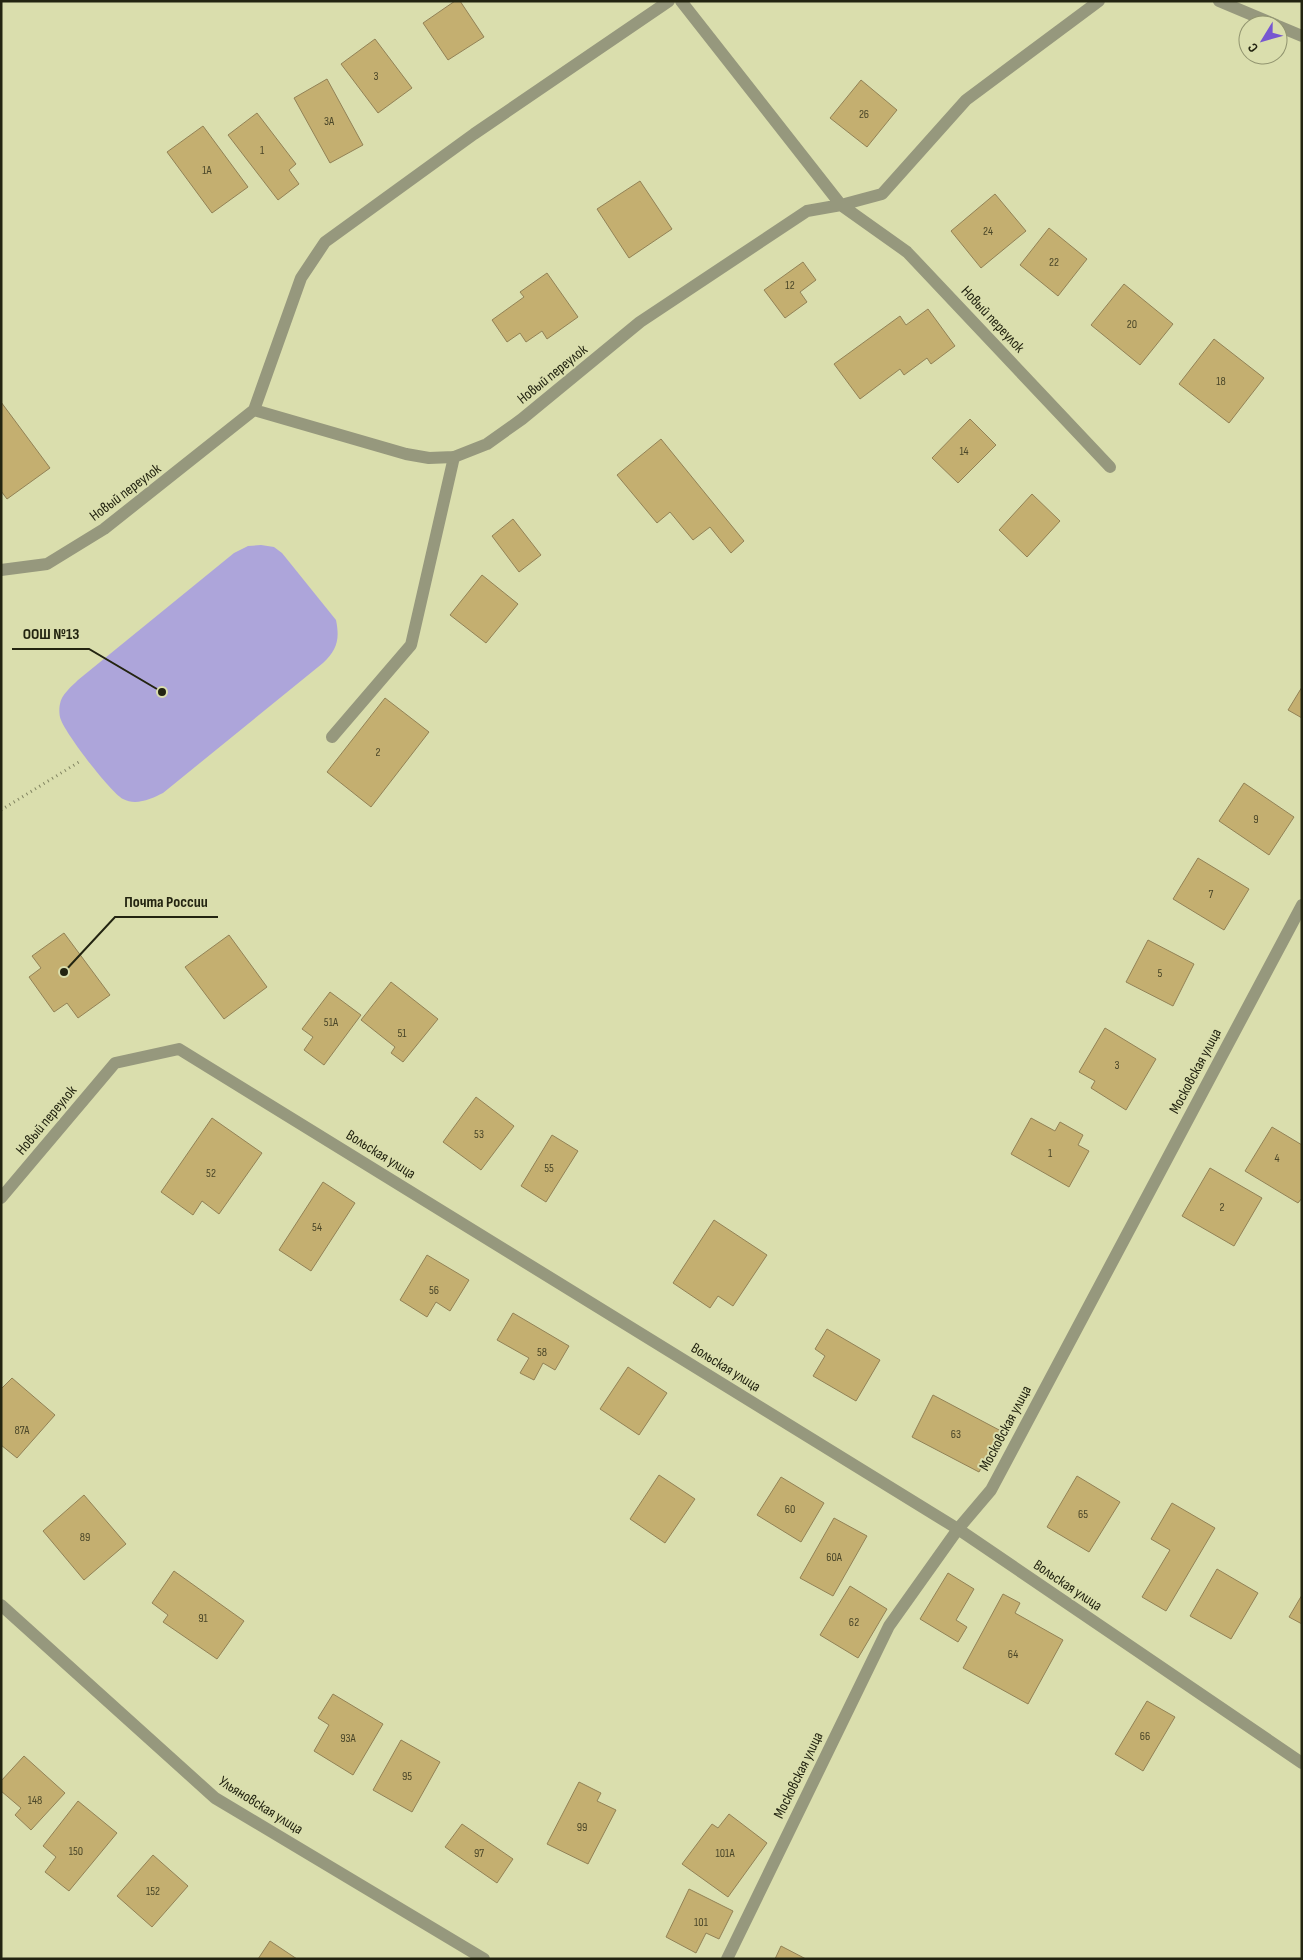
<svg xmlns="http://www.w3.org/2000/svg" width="1303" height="1960" font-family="'Sofia Sans Condensed',sans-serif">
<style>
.green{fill:#ada5da}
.building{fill:#c4af70;stroke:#928256}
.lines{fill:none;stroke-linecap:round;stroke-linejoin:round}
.path{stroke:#818461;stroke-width:3;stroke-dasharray:1 4;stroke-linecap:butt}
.service{stroke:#96987d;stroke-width:12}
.minor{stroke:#96987d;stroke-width:12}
.tertiary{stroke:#96987d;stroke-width:12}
.labels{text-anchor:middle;stroke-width:4;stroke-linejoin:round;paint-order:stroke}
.number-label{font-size:12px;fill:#4b4729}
.street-label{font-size:15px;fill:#232411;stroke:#dadead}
.leader{fill:none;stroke:#232411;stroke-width:2}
.callout-dot{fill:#232411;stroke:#dadead;stroke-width:2}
.callout-label{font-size:16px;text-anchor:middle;font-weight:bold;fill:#232411;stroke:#dadead;stroke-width:4;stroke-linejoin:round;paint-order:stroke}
</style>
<rect width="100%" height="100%" fill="#dadead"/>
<path class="green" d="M261,545l13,2 8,6 54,67c4,19 1,30 -13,43l-160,130c-12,6 -27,13 -40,6 -13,-7 -57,-65 -62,-79 -2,-4 -2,-12 -1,-16 1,-9 12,-18 18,-24l156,-127 14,-7z"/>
<path class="building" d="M455,1h5l24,36 -36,23 -25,-37z
M375,39l37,49 -34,25 -37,-49z
M327,79l36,66 -33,18 -36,-65z
M861,80l36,30 -30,37 -37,-29z
M257,113l39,51 -7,6 10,14 -21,16 -50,-65z
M203,126l45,61 -36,26 -45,-61z
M640,181l32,48 -43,29 -32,-49z
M995,194l31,37 -45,37 -30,-37z
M1049,228l38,31 -29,37 -38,-31z
M803,262l13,18 -16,12 7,10 -22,16 -21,-28z
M547,273l31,44 -31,22 -5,-8 -16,11 -6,-9 -13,9 -15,-22 32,-23 -4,-5z
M1124,284l49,40 -33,41 -49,-40z
M928,309l27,37 -24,18 -4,-6 -23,17 -4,-6 -40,30 -26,-35 66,-48 6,9z
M1214,339l50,39 -35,45 -50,-39z
M1,402l49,66 -43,31 -6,-8z
M970,419l26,26 -38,38 -26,-25z
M661,439l83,102 -13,12 -21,-26 -17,13 -23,-28 -13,11 -40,-48z
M1032,494l28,27 -33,36 -28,-27z
M513,519l28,36 -22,17 -27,-36z
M482,575l36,29 -32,39 -36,-28z
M1302,687v31l-14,-8z
M385,698l44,34 -58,75 -44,-35z
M1244,783l50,34 -25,38 -50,-34z
M1198,858l51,31 -25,41 -51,-31z
M64,933l46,62 -32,23 -11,-15 -13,9 -25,-35 12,-9 -9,-12z
M229,935l38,52 -43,32 -39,-52z
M1148,940l46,24 -21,42 -47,-24z
M391,982l47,37 -35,43 -12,-9 4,-6 -34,-27z
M330,992l31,23 -37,50 -20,-15 9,-13 -11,-8z
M1105,1028l51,31 -30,51 -35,-22 4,-7 -16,-9z
M476,1097l38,29 -33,44 -38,-28z
M212,1118l50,35 -43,61 -17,-13 -9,14 -32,-23z
M1031,1118l24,13 5,-9 23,13 -5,10 11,6 -20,36 -58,-33z
M1272,1127l30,18v53l-4,5 -53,-32z
M552,1135l26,16 -32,51 -25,-16z
M1210,1168l52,30 -28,48 -52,-30z
M323,1182l32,21 -44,68 -32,-21z
M714,1220l53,35 -34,51 -15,-10 -8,12 -37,-25z
M427,1255l42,25 -19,31 -14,-9 -9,15 -27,-17z
M513,1313l56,33 -14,24 -12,-7 -9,17 -14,-7 9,-15 -32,-18z
M827,1329l53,31 -24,41 -43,-25 12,-20 -10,-7z
M628,1367l39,26 -28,42 -39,-26z
M12,1378l43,37 -38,43 -16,-13v-56z
M933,1395l68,36 -22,41 -67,-35z
M659,1475l36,24 -30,44 -35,-24z
M1077,1476l43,26 -31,50 -42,-25z
M781,1477l43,26 -23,39 -44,-27z
M84,1495l42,49 -42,36 -41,-49z
M1172,1503l43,25 -49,83 -24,-14 28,-47 -19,-11z
M834,1518l33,18 -34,60 -33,-18z
M1217,1569l41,24 -27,46 -41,-23z
M174,1571l70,50 -27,38 -54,-37 5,-7 -16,-12z
M948,1573l26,16 -18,31 11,7 -9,15 -38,-23z
M850,1586l37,23 -29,49 -38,-23z
M1003,1594l17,9 -5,10 48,27 -35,64 -65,-36z
M1302,1595v29l-13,-7z
M333,1694l50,30 -30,51 -39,-24 15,-26 -11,-7z
M1147,1701l28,16 -32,54 -28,-17z
M401,1740l39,22 -28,50 -39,-22z
M24,1756l41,37 -34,37 -16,-15 6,-7 -20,-17v-10z
M579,1782l22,11 -4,8 19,9 -28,54 -41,-20z
M78,1801l39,32 -48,58 -24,-19 11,-15 -13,-11z
M729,1814l38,29 -39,54 -46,-33 30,-40 6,4z
M462,1824l51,35 -16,24 -52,-36z
M153,1855l35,31 -36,41 -35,-31z
M689,1889l44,22 -14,28 -13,-6 -10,20 -30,-16z
M270,1941l27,18h-39z
M781,1946l25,13h-31z"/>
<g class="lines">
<path class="path" d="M1,810l78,-48"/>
<path class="service" d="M332,737l79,-92 43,-188"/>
<path class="minor" d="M681,1l160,204 66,47 203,215
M1219,1l57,24
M1278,26l24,10
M254,410l152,44 23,4 25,-1 33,-13 35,-25 118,-97 167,-111 34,-6 41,-11 84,-94 133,-99
M1,570l46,-6 57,-35 150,-119 47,-132 24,-36 149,-108 195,-133
M1,1198l114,-135 64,-14 779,480 344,234
M727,1959l162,-333 69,-97 33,-39 311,-585"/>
<path class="tertiary" d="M1,1605l214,193 269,161"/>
</g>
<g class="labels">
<g class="number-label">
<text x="376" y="80">3</text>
<text x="864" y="118">26</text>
<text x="329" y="125">3А</text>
<text x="262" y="154">1</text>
<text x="207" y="174">1А</text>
<text x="988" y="235">24</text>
<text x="1054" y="266">22</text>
<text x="790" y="289">12</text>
<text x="1132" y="328">20</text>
<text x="1221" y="385">18</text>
<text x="964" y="455">14</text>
<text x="378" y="756">2</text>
<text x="1256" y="823">9</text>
<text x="1211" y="898">7</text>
<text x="1160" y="977">5</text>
<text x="331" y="1026">51А</text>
<text x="402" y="1037">51</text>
<text x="1117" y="1069">3</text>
<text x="479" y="1138">53</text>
<text x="1050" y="1157">1</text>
<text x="1277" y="1162">4</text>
<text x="549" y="1172">55</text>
<text x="211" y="1177">52</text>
<text x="1222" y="1211">2</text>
<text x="317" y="1231">54</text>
<text x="434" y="1294">56</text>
<text x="542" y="1356">58</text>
<text x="22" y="1434">87А</text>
<text x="956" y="1438">63</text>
<text x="790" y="1513">60</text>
<text x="1083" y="1518">65</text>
<text x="85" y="1541">89</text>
<text x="834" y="1561">60А</text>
<text x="203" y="1622">91</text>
<text x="854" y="1626">62</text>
<text x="1013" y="1658">64</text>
<text x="1145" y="1740">66</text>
<text x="348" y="1742">93А</text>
<text x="407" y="1780">95</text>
<text x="35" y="1804">148</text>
<text x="582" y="1831">99</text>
<text x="76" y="1855">150</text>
<text x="479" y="1857">97</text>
<text x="725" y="1857">101А</text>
<text x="153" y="1895">152</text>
<text x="701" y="1926">101</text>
</g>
<g class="street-label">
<text transform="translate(993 319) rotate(47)" y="5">Новый переулок</text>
<text transform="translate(552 374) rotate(-39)" y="5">Новый переулок</text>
<text transform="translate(125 492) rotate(-37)" y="5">Новый переулок</text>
<text transform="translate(1195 1071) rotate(-62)" y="5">Московская улица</text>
<text transform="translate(46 1120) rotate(-50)" y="5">Новый переулок</text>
<text transform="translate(381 1154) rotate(32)" y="5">Вольская улица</text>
<text transform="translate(726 1367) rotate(32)" y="5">Вольская улица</text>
<text transform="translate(1005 1428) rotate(-62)" y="5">Московская улица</text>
<text transform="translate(1068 1585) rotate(34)" y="5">Вольская улица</text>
<text transform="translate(798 1775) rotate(-64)" y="5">Московская улица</text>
<text transform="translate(261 1805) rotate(32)" y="5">Ульяновская улица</text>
</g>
</g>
<path class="leader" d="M162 692L89 649H12M64 972L115 917H218"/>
<g class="callout-dot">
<circle cx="162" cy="692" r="5"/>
<circle cx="64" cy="972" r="5"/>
</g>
<g class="callout-label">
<text x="51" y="639">ООШ №13</text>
<text x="166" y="907">Почта России</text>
</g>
<rect width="1303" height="1960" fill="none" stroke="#232411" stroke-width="5"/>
<g transform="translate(1263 40) rotate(233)"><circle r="24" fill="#dadead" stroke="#91946f"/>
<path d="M0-4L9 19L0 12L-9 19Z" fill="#7757d1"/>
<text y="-8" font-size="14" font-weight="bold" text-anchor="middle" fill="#232411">С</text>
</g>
</svg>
